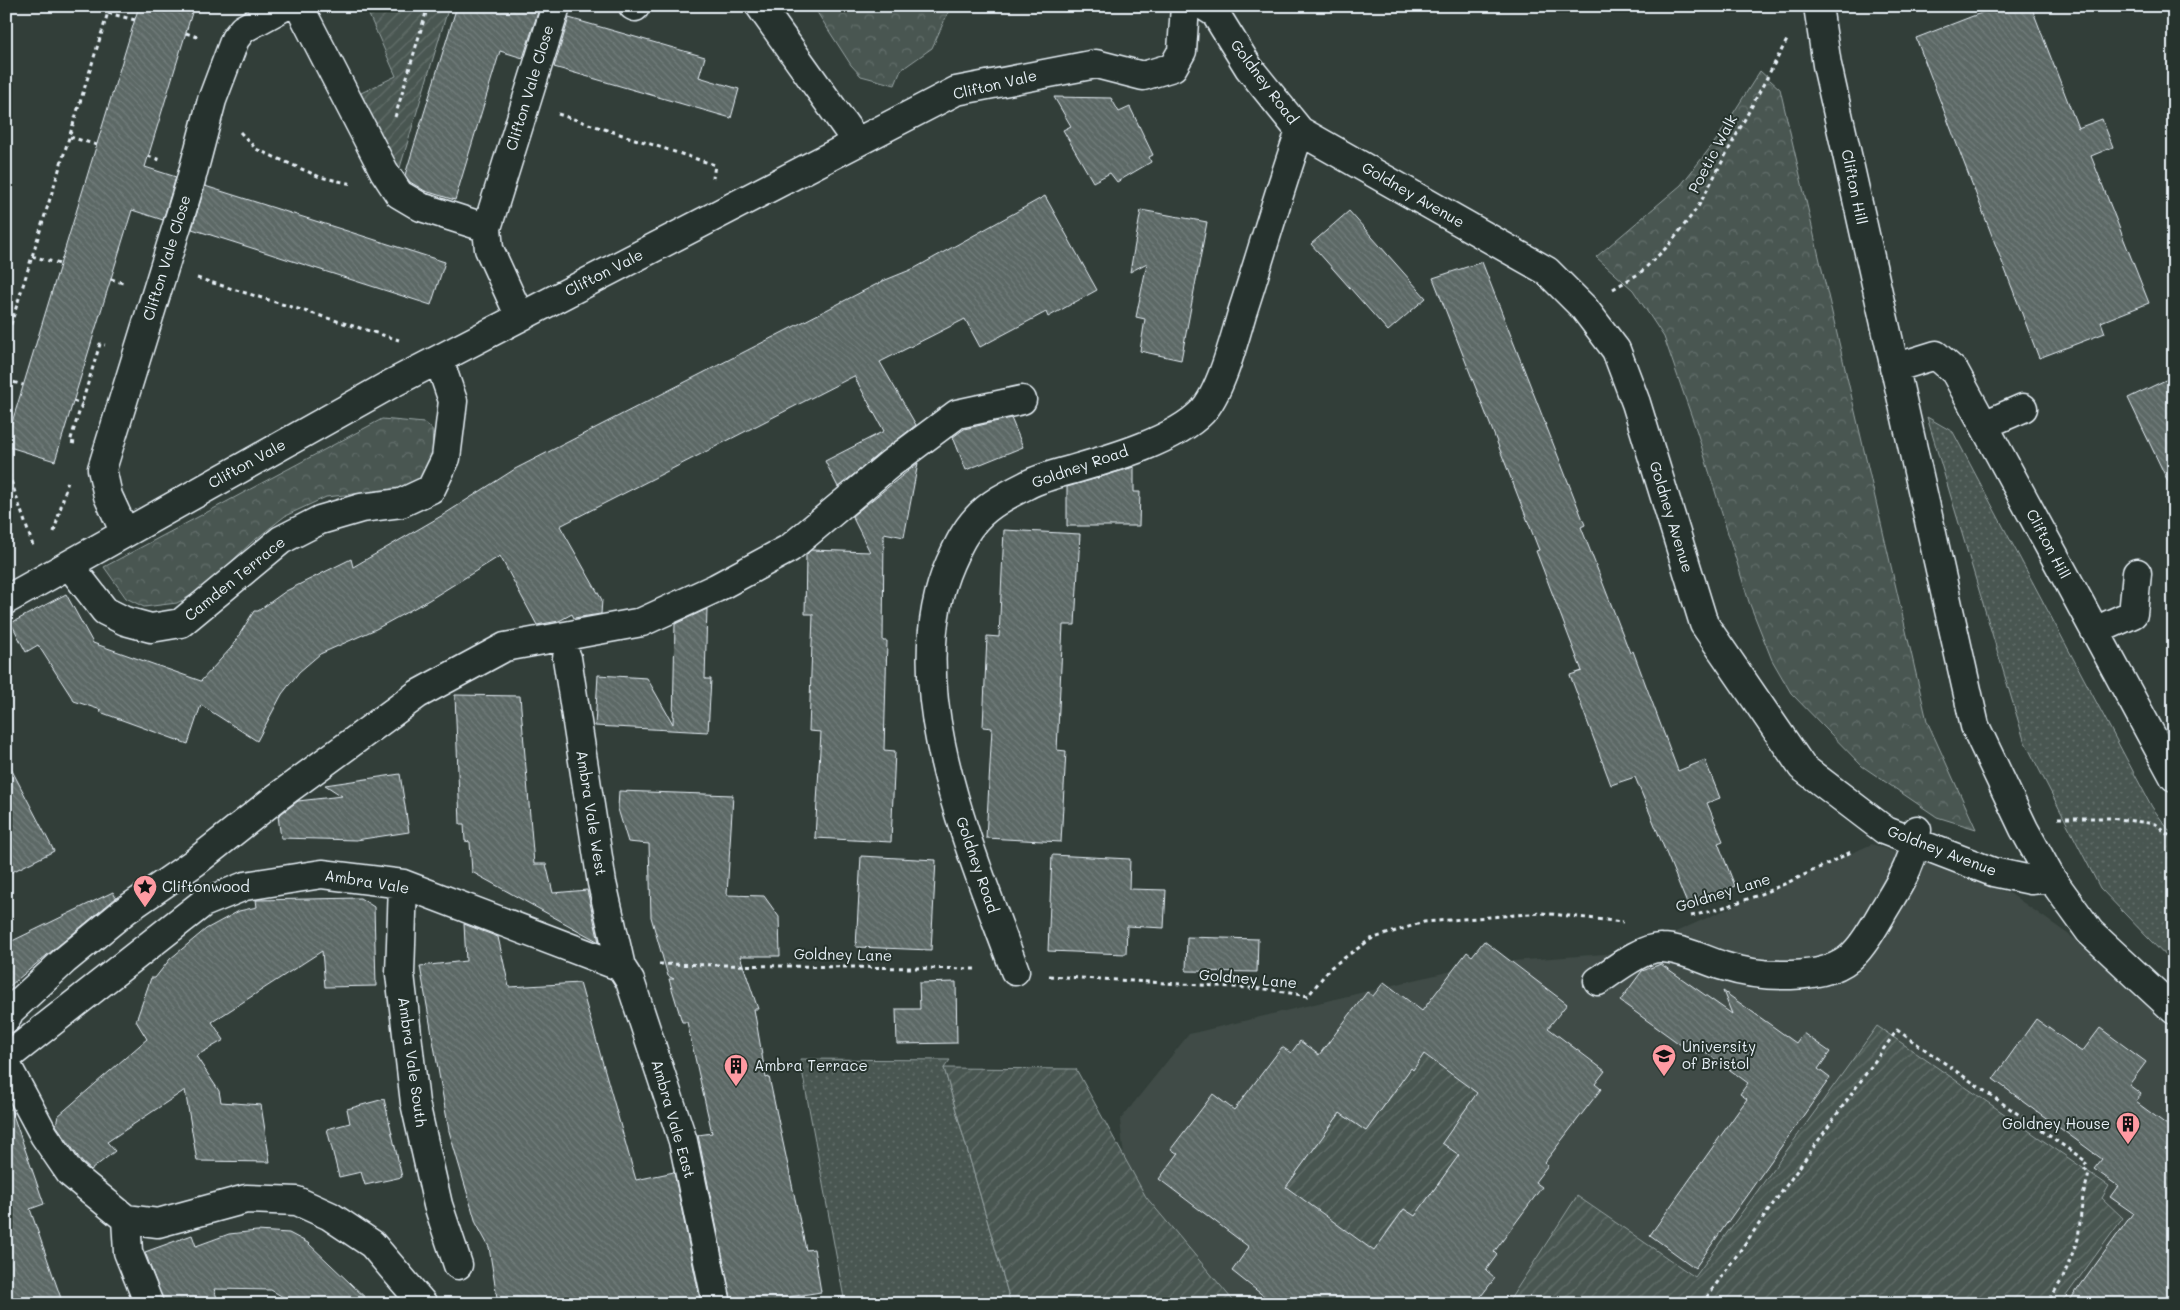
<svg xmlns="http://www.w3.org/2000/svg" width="2180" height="1310" font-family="Mali,sans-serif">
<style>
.built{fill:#3f4b46}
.grass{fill:url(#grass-dots);stroke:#98a4a4}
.forest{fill:url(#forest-crowns);stroke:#98a4a4}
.garden{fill:url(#garden-furrows);stroke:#98a4a4}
.building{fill:url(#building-back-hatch);stroke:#e8f1f8;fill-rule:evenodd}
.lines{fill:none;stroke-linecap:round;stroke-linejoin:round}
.minor-casing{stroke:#e8f1f8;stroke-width:31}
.path{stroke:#e8f1f8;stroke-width:3;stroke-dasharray:4 4;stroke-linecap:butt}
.minor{stroke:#26332d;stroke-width:28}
.labels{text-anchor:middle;stroke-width:4;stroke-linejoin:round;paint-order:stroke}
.street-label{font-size:15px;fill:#e8f1f8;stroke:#26332d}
.poi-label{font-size:15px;fill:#e8f1f8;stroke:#26332d;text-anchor:start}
</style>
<defs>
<pattern id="grass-dots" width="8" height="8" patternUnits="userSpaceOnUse" patternTransform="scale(1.25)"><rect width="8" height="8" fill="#495651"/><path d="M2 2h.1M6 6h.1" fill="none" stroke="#636f6b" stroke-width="1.8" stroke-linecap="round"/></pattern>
<pattern id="forest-crowns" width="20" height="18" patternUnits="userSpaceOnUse" patternTransform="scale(1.25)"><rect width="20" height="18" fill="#495651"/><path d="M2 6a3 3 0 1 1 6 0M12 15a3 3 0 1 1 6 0" fill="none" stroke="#636f6b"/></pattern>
<pattern id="garden-furrows" width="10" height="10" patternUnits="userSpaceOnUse" patternTransform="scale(1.25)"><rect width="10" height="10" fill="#495651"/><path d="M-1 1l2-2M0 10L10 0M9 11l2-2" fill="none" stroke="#636f6b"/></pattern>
<pattern id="building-back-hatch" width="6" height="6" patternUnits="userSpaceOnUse" patternTransform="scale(1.25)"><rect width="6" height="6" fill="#5c6865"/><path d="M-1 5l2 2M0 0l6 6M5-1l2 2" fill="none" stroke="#737e7c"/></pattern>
</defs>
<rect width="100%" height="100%" fill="#323e39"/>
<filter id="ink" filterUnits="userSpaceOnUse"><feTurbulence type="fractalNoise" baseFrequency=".02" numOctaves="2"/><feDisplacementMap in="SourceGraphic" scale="10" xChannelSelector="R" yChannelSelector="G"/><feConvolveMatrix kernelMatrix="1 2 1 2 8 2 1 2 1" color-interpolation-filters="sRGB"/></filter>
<g filter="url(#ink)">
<path class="built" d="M1872,844l139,50 71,50 92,82v278h-1013l-28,-61 -13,-123 69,-86 296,-71 146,-11z"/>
<path class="grass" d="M1927,417l26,15 199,375 22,30v128l-74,-77 -76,-148z
M800,1059l150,1 -6,8 67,236h-166z"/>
<path class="forest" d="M813,6h138l-19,42 -31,22 -6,15 -34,-9 -10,-11z
M1760,71l20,18 147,632 49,108 -39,-12 -75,-51 -71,-73 -19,-33 -23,-58 -52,-170 -33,-95 -31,-47 -37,-33 85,-72 36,-46z
M382,419l42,4 8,6 2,35 -11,18 -23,7 -74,8 -41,19 -34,27 -50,47 -24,13 -33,4 -18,-9 -22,-31z"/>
<path class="garden" d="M365,6h84l-51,168 -37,-81 35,-17z
M1877,1026l232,160 -7,12 21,20 -63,86h-553l70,-108 118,81z
M1529,1048l-86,95 16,12 -44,61 -11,-7 -18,24 16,49 -116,-95 32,-44 3,-22 9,6 10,-14 26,18 34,-47 5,-20 8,5 11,-15z
M944,1068l132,1 70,128 90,107h-225z"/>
<path class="building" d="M139,6h55l-49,161 31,10 -13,43 -31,-10 -77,251 -49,-15v-4z
M457,6h72l10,3 -16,49 -23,-7 -45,149 -30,-9 -15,-9 -5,-7z
M1999,6h32l47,122 24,-9 11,28 -22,9 58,147 -48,19 4,11 -66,25 -123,-320z
M569,18l136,39 -6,20 40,12 -8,29 -177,-51z
M1054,97l57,1 8,14 11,-5 23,48 -4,2 2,5 -34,20 -7,-9 -17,9 -30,-52 8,-4z
M205,186l240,76 -14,43 -239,-76z
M1045,196l52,94 -49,27 -2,-5 -66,35 -15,-28 -85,43 36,63 -78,62 -13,-26 59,-30 -30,-55 -294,150 42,74 -1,14 -27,4 -2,-4 -13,7 -22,4 -37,-69 -71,44 -53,29 -56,25 -21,18 -17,22 -25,47 -56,-36 -13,39 -88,-32 1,-2 -27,-9 -36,-56 -12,7 -15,-29 55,-29 27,49 108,38 30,-33 23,-37h4l28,-20 65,-32 2,8 90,-52 72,-46 368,-188 32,-13z
M1141,210l66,12 -26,138 -41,-9 5,-32 -9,-2 11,-54 -17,9z
M1349,211l77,87 -38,33 -77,-87z
M1482,262l103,263 -4,2 49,126 3,-2 45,120 27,-11 15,38 -13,5 16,38 -5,2 17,43 -47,20 -53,-129 -24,8 -41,-110 12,-4 -46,-120 3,-1 -106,-272z
M2174,376v118l-46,-96z
M1011,418l12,29 -57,23 -13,-33 11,-8z
M918,463l-14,74 -20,-4 -1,108h4l-3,109 11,1 -4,91 -76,-4 6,-106 -12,-1 4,-117h-8l1,-59 5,-5 59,2 -18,-36z
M1134,467v25h6l-1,34h-72v-39z
M1004,530l76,4 -5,91h-12l-6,125 9,1 -5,91 -75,-4 6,-110 -9,-1 4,-91 12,1z
M707,609l-2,70h6l-3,53 -113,-6 3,-51 49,3 26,46 2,-100z
M455,695l65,1 14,168h12l7,29 34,-3 12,52 -127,-70 -2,-30 -5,-1 -1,-17h-4z
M6,759l48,92 -48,24z
M400,774l9,58 -53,8 -75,-2 -3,-22 20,-15 44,-5 -17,-11z
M619,791l114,4 -6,100 37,1 15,21 1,39h-40l18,53h-4l12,69 3,-1 37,173 8,-1 7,43 -32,5 1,7h-58l-34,-169 14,-2 -25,-111h-5l-13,-43h5l-6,-3 -17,-59 -2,-73 -21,-2 -10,-33z
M1052,855l78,4 -1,30 37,1 -2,38 -37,-2 -1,28 -78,-3z
M861,856l75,4 -5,90 -75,-3z
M113,892l3,6 -110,91v-45z
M360,898l14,9 2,79 -51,1 -3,-36 -110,71 12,18 -28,16 23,35 2,11 40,3 9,57 -73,-1 -12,-71 -78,52 8,9 -24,19 -9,-8 -26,-37 2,-9 89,-77 -11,-18 15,-43h4l15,-19 36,-30 33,-18 18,-4 -1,-7z
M464,924l34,13 11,50 71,-4 56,197 38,-8 27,132h-203l-9,-57 -13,-24 -27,-92 -29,-165 46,-5z
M1187,937l71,2 -1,33 -71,-1z
M1484,941l83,63 -19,24 57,43 -10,13 6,5 -56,73 3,3 -13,17 7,5 -48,65 3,3 -11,15 9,8 -20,26h-201l-42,-33 17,-24 -90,-68 19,-25 -7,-5 42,-55 21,16 48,-63 9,6 9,-12 19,14 48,-63 6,4 11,-14 38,29 45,-59 5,4zM1424,1054l53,39 -35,50 17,12 -44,61 -11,-7 -30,42 -88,-64 54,-74 26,18 45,-63 2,2z
M1661,964l71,50 -9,-23 73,52 7,-10 27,19 -12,17 12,9 -135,190 -45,-33 97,-136 -7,-5 8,-11 -62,-45 -5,7 -61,-44 22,-30z
M956,982l1,61 -60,1 -1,-35h24l-1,-26z
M2036,1019l46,33 18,-24 46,34 -17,23 12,9 -5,8 38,28v174h-107l66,-91 -23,-16 8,-11 -24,-17 8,-10 -109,-80z
M384,1099l18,78 -37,8 -4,-13 -22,5 -12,-48 23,-6 -3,-14z
M11,1109l33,95 -14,5 33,95h-57v-194z
M257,1231l32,2 19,10 64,61h-77l-24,-14 -57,-1 5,15h-55l-19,-52 47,-17 4,11 33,-12z"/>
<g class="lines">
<defs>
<path id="minor" d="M299,6l85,165 15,23 22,13 66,21 2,21 31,68
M633,6l2,1
M760,6l96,135
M1204,6l11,7 34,55 51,63 247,140 37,37 32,42 20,53 68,221 98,143 84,64 107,41 38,8 20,-2
M1818,6l9,59 148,661 49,103 27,49 39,54 84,78
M487,228l69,-222
M1894,368l42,-13 19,17 219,405
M1984,425l39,-17
M125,533l-17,-37 -6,-27 87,-282 23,-87 23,-61 8,-10 42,-23
M70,566l35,45 20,10 26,7 30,-5 100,-83 39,-20 41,-12 40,-5 30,-14 15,-31 7,-57 -14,-41
M6,600l385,-216 565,-293 140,-27 47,12 30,-9 9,-16 3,-45
M2095,631l38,-17 4,-41
M567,658l35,225 19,84 9,14 53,160 34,163
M403,884l-3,90 15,129 23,102 20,60
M1015,971c-42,-117 -119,-286 -65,-408 7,-15 14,-31 26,-44 13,-15 33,-25 51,-34 13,-7 29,-11 44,-15 38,-11 103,-29 131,-58 19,-20 32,-72 40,-99 20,-61 37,-122 58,-182
M1598,981c15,-10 44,-34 63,-33 20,0 43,12 62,18 34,11 104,17 131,-12 11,-11 20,-27 28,-41 16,-27 33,-51 35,-83
M6,1019l4,-8 55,-51 61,-50 68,-47 82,-65 142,-104 87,-47 137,-25 74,-34 74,-40 100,-84 67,-50 65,-14
M6,1058l197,-155 42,-17 77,-12 81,10 218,83
M6,1064l38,71 26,38 56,46 32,4 88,-24 51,2 33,15 42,28 51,60
M126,1219l2,33 21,52"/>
</defs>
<use href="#minor" class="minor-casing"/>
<path class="path" d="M108,13l27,7
M186,33l14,5
M558,114l157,51 -2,13
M395,117l33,-111
M240,132l16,17 64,28 32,7
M70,137l27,8
M148,156l12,4
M32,256l28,8
M197,278l202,62
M111,279l12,4
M1613,289l27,-16 29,-28 29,-38 89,-167
M6,340l104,-334
M6,380l17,5
M73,401l9,3
M75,443l-5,-1 30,-98 5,1
M6,466l27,80
M54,532l14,-51
M2058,818h53l45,6 18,16
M1691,916c58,-13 110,-39 162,-65
M659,964l319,5
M1049,976l217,13 42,7 22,-28 41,-29 53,-17 118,-9 81,9
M1702,1304l195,-274 190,132 -4,5 6,7 -6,22 -5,43 -15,39 -16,26"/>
<use href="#minor" class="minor"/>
</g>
</g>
<defs>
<symbol id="sight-pin" viewBox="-11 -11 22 30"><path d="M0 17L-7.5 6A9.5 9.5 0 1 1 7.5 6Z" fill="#ff9aa2" stroke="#26332d"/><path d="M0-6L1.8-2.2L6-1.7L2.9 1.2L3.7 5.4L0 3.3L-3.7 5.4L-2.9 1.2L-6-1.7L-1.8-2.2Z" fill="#111"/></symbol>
<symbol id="university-pin" viewBox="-11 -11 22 30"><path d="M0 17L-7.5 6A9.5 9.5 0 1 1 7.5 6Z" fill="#ff9aa2" stroke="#26332d"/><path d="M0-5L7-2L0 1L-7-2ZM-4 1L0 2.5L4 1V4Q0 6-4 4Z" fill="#111"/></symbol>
<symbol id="building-pin" viewBox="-11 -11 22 30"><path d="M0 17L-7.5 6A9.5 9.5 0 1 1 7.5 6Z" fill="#ff9aa2" stroke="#26332d"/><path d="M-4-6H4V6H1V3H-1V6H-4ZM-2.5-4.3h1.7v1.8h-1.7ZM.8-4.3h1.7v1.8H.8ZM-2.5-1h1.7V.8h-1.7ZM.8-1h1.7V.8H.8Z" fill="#111"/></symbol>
</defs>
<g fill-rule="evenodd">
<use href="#sight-pin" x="131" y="873" width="28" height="38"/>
<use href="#university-pin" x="1650" y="1042" width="28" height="38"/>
<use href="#building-pin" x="722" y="1052" width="28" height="38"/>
<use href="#building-pin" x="2114" y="1110" width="28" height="38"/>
</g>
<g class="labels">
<g class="street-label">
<text transform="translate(1264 82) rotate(53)" y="5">Goldney Road</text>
<text transform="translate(995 85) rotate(-13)" y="5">Clifton Vale</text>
<text transform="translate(530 88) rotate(-73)" y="5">Clifton Vale Close</text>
<text transform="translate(1713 154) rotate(-62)" y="5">Poetic Walk</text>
<text transform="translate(1854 187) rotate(78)" y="5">Clifton Hill</text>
<text transform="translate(1413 195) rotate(30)" y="5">Goldney Avenue</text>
<text transform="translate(167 258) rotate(-73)" y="5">Clifton Vale Close</text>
<text transform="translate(604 273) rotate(-27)" y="5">Clifton Vale</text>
<text transform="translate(247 464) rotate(-29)" y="5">Clifton Vale</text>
<text transform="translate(1080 467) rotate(-19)" y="5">Goldney Road</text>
<text transform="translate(1671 517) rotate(73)" y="5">Goldney Avenue</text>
<text transform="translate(2048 544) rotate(62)" y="5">Clifton Hill</text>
<text transform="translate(235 579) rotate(-39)" y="5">Camden Terrace</text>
<text transform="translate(591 813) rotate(81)" y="5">Ambra Vale West</text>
<text transform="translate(1942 851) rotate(21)" y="5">Goldney Avenue</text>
<text transform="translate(977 865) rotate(71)" y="5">Goldney Road</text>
<text transform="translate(367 882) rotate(9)" y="5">Ambra Vale</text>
<text transform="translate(1723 893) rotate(-17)" y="5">Goldney Lane</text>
<text transform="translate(843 955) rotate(1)" y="5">Goldney Lane</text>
<text transform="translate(1248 979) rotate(5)" y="5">Goldney Lane</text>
<text transform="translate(412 1062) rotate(82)" y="5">Ambra Vale South</text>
<text transform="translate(673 1119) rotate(74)" y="5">Ambra Vale East</text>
</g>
<g class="poi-label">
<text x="162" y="892">Cliftonwood</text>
<text x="1682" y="1052">University<tspan x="1682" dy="17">of Bristol</tspan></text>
<text x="754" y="1071">Ambra Terrace</text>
<text x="2110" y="1129" text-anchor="end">Goldney House</text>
</g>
</g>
<rect width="2180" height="1310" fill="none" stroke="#26332d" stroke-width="25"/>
<rect x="12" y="12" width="2155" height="1285" fill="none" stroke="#e8f1f8" stroke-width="2" filter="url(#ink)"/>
</svg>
